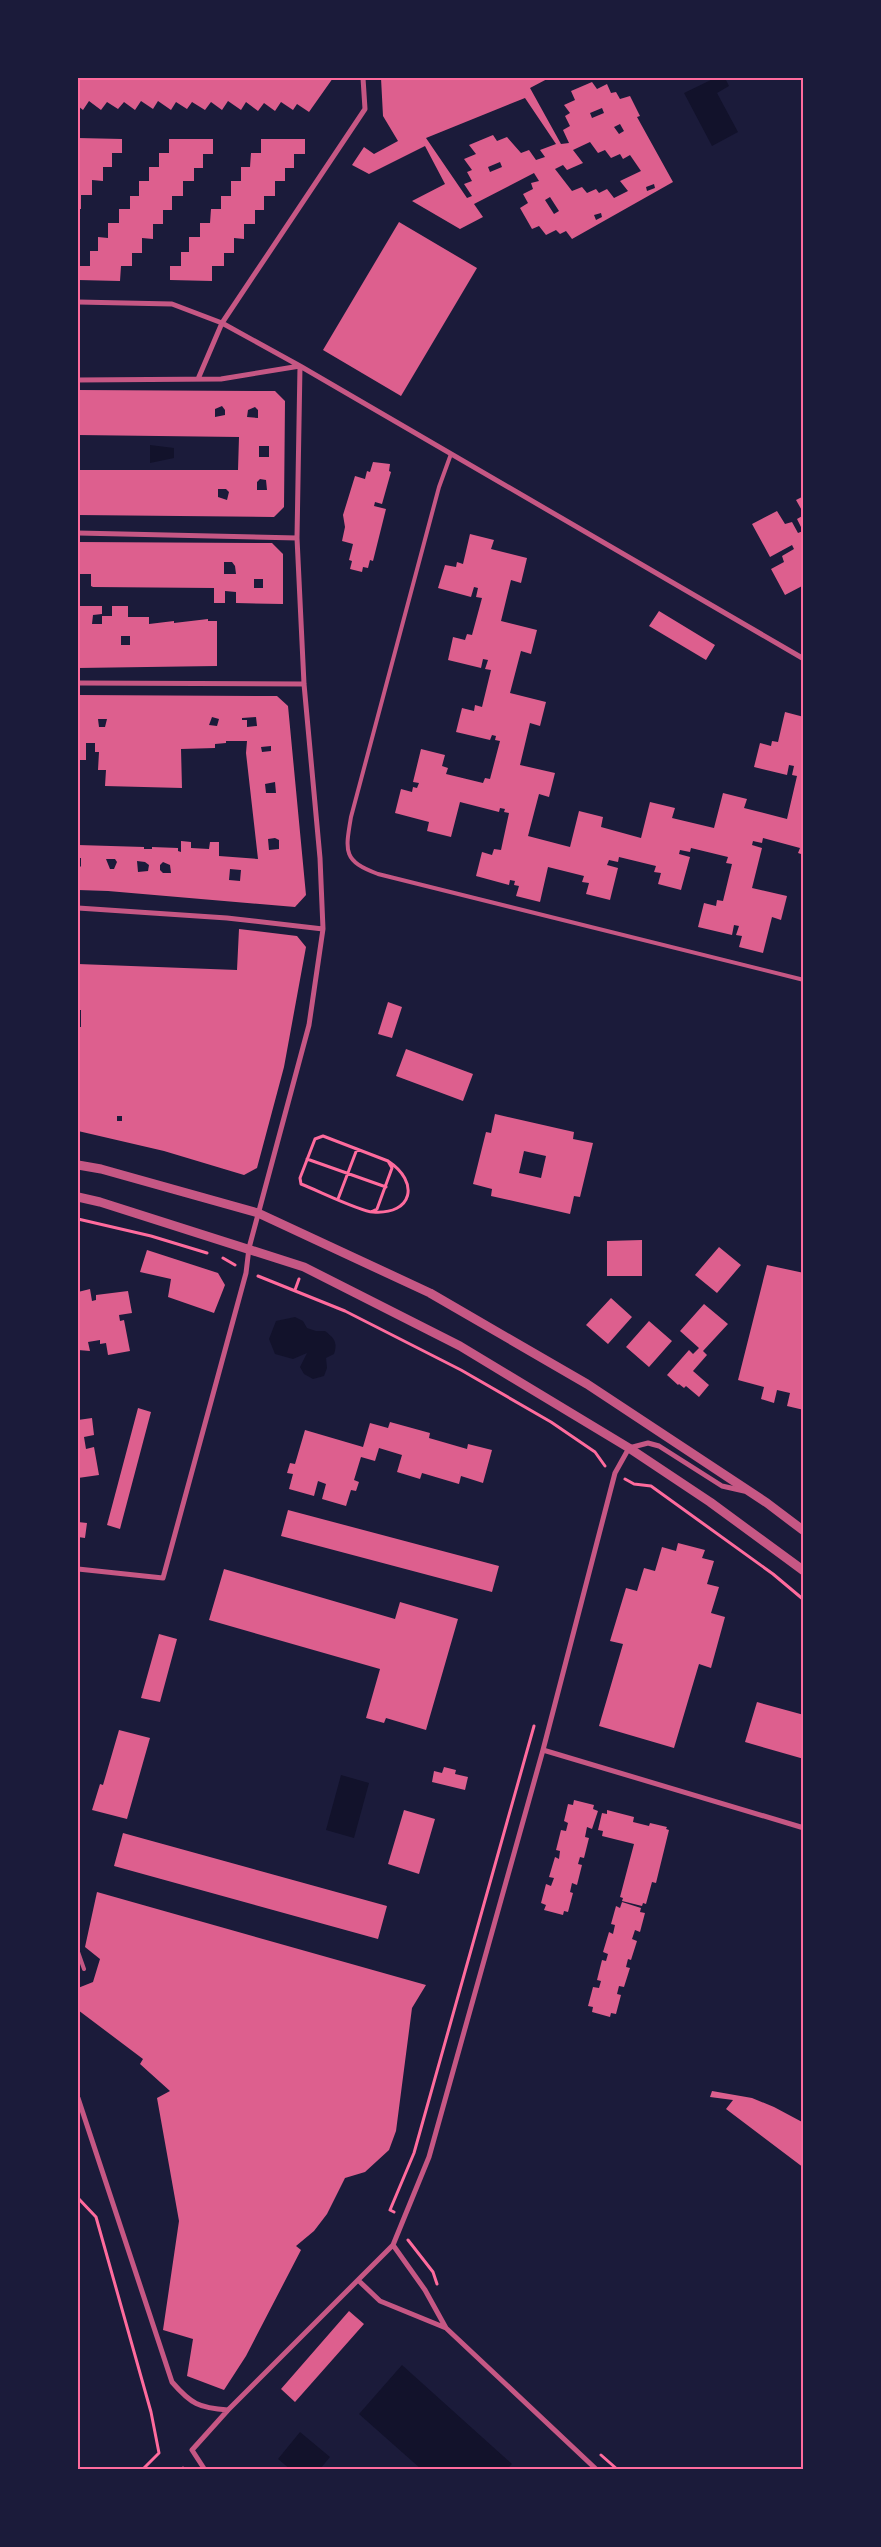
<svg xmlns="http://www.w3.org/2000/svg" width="881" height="2547" font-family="'Noto Sans',sans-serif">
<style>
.water{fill:#12122b}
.building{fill:#dd5f8e;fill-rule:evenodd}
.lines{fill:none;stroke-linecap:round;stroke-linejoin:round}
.path{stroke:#ff6b9d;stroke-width:3}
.service{stroke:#c65784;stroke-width:4}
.minor{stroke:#c65784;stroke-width:5}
.tertiary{stroke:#c65784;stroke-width:9}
.neatline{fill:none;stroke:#ff6b9d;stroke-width:2}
</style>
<rect width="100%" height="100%" fill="#1b1b3a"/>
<path class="water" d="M715,78h10l4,8 -12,7 21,39 -26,14 -28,-53z
M150,445l24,3v10l-24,5z
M295,1317l8,4 4,7 9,3h9c9,7 13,11 9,23l-8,4 1,10 -3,8 -11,3 -9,-5 -4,-7 7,-14 -14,6 -18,-5 -6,-15 7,-18z
M341,1775l28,8 -15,55 -28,-8z
M402,2365l110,99 -5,5h-86l-62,-55z
M300,2432l30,25 -10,12h-30l-12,-10z"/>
<path class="building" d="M78,78h255l-24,34 -12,-8 -4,6 -12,-8 -6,9 -11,-8 -6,8 -12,-9 -5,8 -13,-9 -6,9 -11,-8 -6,8 -13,-8 -5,7 -11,-7 -5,8 -13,-9 -5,8 -12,-8 -6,9 -11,-8 -6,7 -11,-7 -6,8 -12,-9 -6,9 -5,-4z
M381,78h168l-19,10 31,56 8,-1 -6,-13 7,-4 -5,-10 5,-3 -6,-8 11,-5 -4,-9 21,-9 5,7 10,-5 4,9 5,-1 4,7 10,-3 10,20 -3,1 36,65 -101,57 -6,-8 -6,3 -4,-4 -10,5 -7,-9 -7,3 -12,-21 8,-5 -5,-9 10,-5 -2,-6 8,-2 -5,-8 -60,31 9,13 -23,12 -48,-28 33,-17 -20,-38 -56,28 -17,-9 12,-18 10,7 24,-13 -15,-25zM525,98l31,46 -16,6 5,7 -9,3 -7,-10 -8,3 -14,-16 -10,4 -4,-6 -24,10 7,9 -12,5 8,11 -5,2 5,9 -8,3 8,12 -5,2 -41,-60zM602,108l2,5 -12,5 -2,-5zM620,124l4,7 -5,3 -5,-7zM590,142l8,11 7,-3 6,8 9,-4 3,5 7,-4 11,16 -21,10 8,10 -14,7 -7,-9 -8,4 -3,-4 -9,4 -5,-6 -10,4 -17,-22 8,-4 4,5 16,-7 -10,-13zM500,162l2,5 -12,5 -2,-5zM654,184l1,4 -8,3 -1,-4zM550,197l9,14 -5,3 -9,-14zM601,213l1,4 -6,3 -2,-5z
M78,138l44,1v14h-10v14h-9v14l-11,-1v15h-11v14h-3z
M169,139h44v15h-10v14h-9v13h-11v15h-11v14h-9v14h-10v15l-11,-1v15h-10v13h-11l-1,15 -42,-1 1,-14h11v-15h8v-14l10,1v-15h11v-14h11v-13h9v-15h10v-14h10v-14h10z
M261,139h44v15h-11v14h-9v13h-10v15h-11v14h-9v14h-11v15l-10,-1v15h-10v13h-12v15l-42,-1v-14h11v-14h8v-15h11v-14h10l1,-14h10v-13h10v-15h10v-14h9l1,-14h10z
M399,222l78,46 -76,128 -78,-46z
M78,390l197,1 10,10 -1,106 -10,10 -196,-2v-45h160l1,-33 -161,-2zM222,406l3,4v5l-10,2v-8zM255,407l3,3v8l-11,-1 1,-7zM259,446h10v11h-10zM260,479l6,1 1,10h-10v-8zM218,489h8l3,3 -2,8 -9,-3z
M373,462l17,2 -1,7 2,1 -9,32 -7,-2 -1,4 12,3 -13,52 -3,-1 -2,8 -5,-1 -1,5 -12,-3 2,-8 -3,-1 4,-16 -11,-3 3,-14 -2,-12 12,-39 10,3 2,-8 3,1z
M804,496v18l-8,-14z
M777,511l8,13 7,-2 6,11 5,-2 -6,-12 7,-4v70l-19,10 -14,-26 13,-7 -2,-6 12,-7 -2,-4 -22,12 -18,-33z
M470,534l24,6 -3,9 36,9 -6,25 -10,-3 -10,41 36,9 -6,24 -10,-3 -11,42 36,9 -6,24 -10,-3 -10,42 35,8 -6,24 -10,-3 -11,42 42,11 9,-36 24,6 -2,10 40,11 9,-36 25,6 -3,10 42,10 9,-35 24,6 -3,9 43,11 10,-43 -5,-1 2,-9 -5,-1 -2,10 -33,-8 6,-24 11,3 1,-5 6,1 7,-30 19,5v138l-6,-2 2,-5 -37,-10 -1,5 -9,-2 -1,4 10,3 -10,40 35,8 -6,24 -9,-3 -9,36 -24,-6 3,-11 -6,-1 3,-9 -5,-1 -2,10 -34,-8 6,-24 12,3 1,-6 6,1 9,-37 -6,-1 2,-6 -37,-9 -1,4 -10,-2 -1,4 11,3 -9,33 -23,-6 3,-11 -7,-1 2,-6 -37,-9 -1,5 -9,-2 -2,5 11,3 -8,32 -24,-6 3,-11 -7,-1 2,-6 -36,-9 -8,35 -24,-6 3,-10 -5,-1 1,-4 -5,-1 -1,5 -33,-9 6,-24 10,3 2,-6 7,1 8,-37 -5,-1 1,-3 -5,-1 -1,4 -39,-10 -9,35 -24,-6 2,-9 -34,-9 6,-24 11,3 1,-5 4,1 2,-5 -6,-1 8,-33 24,6 -3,11 6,2 -2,6 37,9 2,-5 5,1 10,-38 -5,-1 1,-4 -4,-1 -2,5 -34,-8 6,-24 12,3 1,-6 7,2 9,-37 -6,-1 3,-9 -5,-1 -2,9 -33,-8 5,-23 12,3 2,-6 5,1 10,-37 -6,-1 2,-9 -4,-1 -3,10 -33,-9 7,-23 11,2 1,-5 6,2z
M78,542l194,1 11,11v50l-47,-1v-11l-11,-1v12h-11v-15l-121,-1 -2,-1v-12h-13zM224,562h8l3,4 1,8h-12zM254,579h9v9h-9z
M79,606h23v8l-9,1 -1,9h10v-8h10v-10h16v11h21v7l25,-3v2l34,-4v2h9v45l-139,2zM121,636h9v9h-9z
M659,611l56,34 -9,15 -57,-34z
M78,695l199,1 11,10 18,189 -11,12 -187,-16 -30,-1v-21l3,-3v-8h-3v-13l66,2v2h8v-2l26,1v3l3,1v-11l10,1v6l18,1 1,-7h9v14l39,3 -12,-106 1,-12h-21v2l-11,1v4l-34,1 1,39 -77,-2 1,-16h-8l1,-18h-4v-9h-9v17h-8zM212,717l7,2 -2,7 -8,-1zM256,717l1,9 -10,1v-7h-5v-2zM98,719h9l-2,8h-6zM271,746v5l-9,1 -1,-5zM275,782l1,11h-10l-1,-9zM275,838l4,2v9l-10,1 -1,-11zM106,859h9l2,3 -3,7h-4zM137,861l8,1 4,3 -1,6 -10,1zM163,862l7,3 1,8h-8l-3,-3v-5zM230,869l11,1 -1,11 -11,-1z
M239,929l58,7 9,11 -22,120 -27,101 -13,7 -80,-24 -86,-20v-104h3v-17h-3v-46l159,6zM117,1116h5v5h-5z
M388,1002l14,5 -10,31 -14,-4z
M406,1049l67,25 -10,27 -67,-25z
M495,1114l79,18 -1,7 20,4 -13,54 -6,-1 -4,18 -79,-18 1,-7 -19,-5 13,-52 5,1zM524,1151l22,5 -5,22 -22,-5z
M642,1240v36h-35v-35z
M719,1247l22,18 -24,28 -22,-18z
M147,1250l71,23 7,12 -11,28 -46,-16 3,-18 -31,-7z
M767,1265l37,8v137l-17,-4 3,-13 -13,-3 -3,13 -13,-4 3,-12 -26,-7z
M90,1289l2,12 4,-1v-5l32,-4 4,22 -13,2 1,6 4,-1 6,31 -22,4 -2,-12 -6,1v-4l-12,2 2,9 -12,-1v-58z
M611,1298l21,19 -24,27 -22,-19z
M704,1304l24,20 -25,27 4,4 -14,16 16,14 -10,12 -13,-11 -2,2 -5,-4 -1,1 -11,-10 22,-25 4,4 6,-6 -19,-17z
M649,1321l23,20 -23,26 -23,-20z
M138,1408l13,4 -31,117 -13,-4z
M92,1418l2,17 -10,2 2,12 8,-2 5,28 -21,3v-58z
M390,1422l40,11 -1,5 38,11 1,-5 24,6 -9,33 -22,-7 -2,8 -37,-11 -2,6 -23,-7 5,-17 -23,-7 -4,13 -14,-4 -7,23 5,2 -3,9 -5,-1 -5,16 -24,-7 4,-15 -8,-3 -4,15 -25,-7 4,-15 -6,-1 3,-10 5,1 10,-34 58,17 7,-24 18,5z
M288,1510l211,56 -7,26 -211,-56z
M78,1522l9,1 -2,15 -7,-1z
M678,1543l27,7 -3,8 12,3 -7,23 12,3 -8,26 14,4 -14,51 -12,-4 -25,84 -75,-22 24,-82 -13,-3 16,-53 11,3 7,-23 11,3 7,-24 14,4z
M224,1569l171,50 5,-17 58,17 -32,111 -40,-12 -2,5 -18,-5 14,-49 -171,-49z
M159,1634l18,5 -17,63 -19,-4z
M757,1702l47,13v44l-59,-17z
M119,1730l31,8 -23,81 -35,-9 8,-26 3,1z
M444,1767l12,3 -1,4 13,3 -3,13 -33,-8 2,-11 8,2z
M574,1800l20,5 -1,4 5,2 -6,18 -5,-2 -2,10 4,1 -5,20 -4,-1 -2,7 4,1 -5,20 -5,-2 -2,9 3,1 -5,19 -4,-1 -1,4 -19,-5 2,-5 -5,-2 5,-19 5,2 3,-8 -5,-1 6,-20 4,2 1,-8 -4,-1 5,-20 5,1 2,-8 -4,-2 4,-17 5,1z
M404,1810l31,9 -16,55 -31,-10z
M607,1810l27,7 -1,5 16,4 1,-3 17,4 -1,2 3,1 -13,53 -4,-1 -6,22 -3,-1 -1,3 -20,-5 1,-3 -3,-1 14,-53 -32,-8 1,-5 -5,-1 4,-17 5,1z
M123,1833l264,73 -9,33 -264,-73z
M97,1892l329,93 -14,23 -16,123 -7,19 -24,22 -20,6 -18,36 -13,17 -18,15 5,4 -55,106 -22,34 -37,-14 6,-37 -30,-9 16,-109 -22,-123 13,-7 -30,-27 3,-5 -65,-49v-22l15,-6 7,-23 -15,-12z
M622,1902l19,6 -1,4 5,1 -5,19 -5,-2 -3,9 5,2 -6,19 -3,-1 -2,8 4,1 -6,19 -5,-1 -2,8 4,1 -5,19 -5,-1 -1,4 -18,-5 1,-5 -5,-1 5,-19 6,1 2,-7 -4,-1 5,-20 4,1 2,-7 -5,-2 6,-20 4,2 2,-9 -4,-1 5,-18 4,2z
M712,2091l40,7 22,9 30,16v45l-78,-59 7,-9 -23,-3z
M349,2311l15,13 -69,78 -14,-13z"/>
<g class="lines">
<path class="path" d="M307,1159l79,28
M338,1199l19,-50
M371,1212l6,-3 15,-41 -4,-7 -65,-25 -8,3 -15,39 1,6c16,6 58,27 72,28 40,3 47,-30 15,-51
M78,1219l73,17 56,17
M223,1258l12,7
M258,1276l87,35 116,59 90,52 44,30 10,14
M295,1290l4,-11
M625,1479l9,5 17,2 122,88 31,26
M78,2198l18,19 55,195 8,41 -17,17
M394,2212l-4,-2 24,-57 120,-427
M408,2240l25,32 4,12
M601,2455l17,15
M183,2470v-2"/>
<path class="service" d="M451,454l-12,33 -88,330c-6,35 -8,44 27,57l426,106
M78,1952l6,17"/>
<path class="minor" d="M78,302l94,2 50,19 78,43 504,293
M198,379l24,-56 143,-214 -2,-31
M78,380l143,-1 79,-13
M78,533l219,5
M78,683l226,1
M78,908l149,10 96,11
M78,1569l85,9 83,-305 3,-25 60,-223 14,-96 -3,-71 -16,-174 -7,-146 3,-172
M543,1750l261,78
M78,2098l94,284c19,22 27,26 56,28
M393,2245l32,45 21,38 151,142
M359,2281l21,20 66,27
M205,2470l-13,-20 36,-40 165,-165 36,-88 114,-407 72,-277 14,-25 19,-5 11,3 63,40 22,5"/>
<path class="tertiary" d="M78,1165l23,4 157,44 172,80 157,91 180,119 37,28
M78,1197l22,5 204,65 156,79 169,102 81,54 94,69"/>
</g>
<rect width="881" height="2547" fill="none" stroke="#1b1b3a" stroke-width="158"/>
<rect x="79" y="79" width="723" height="2389" class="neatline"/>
</svg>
